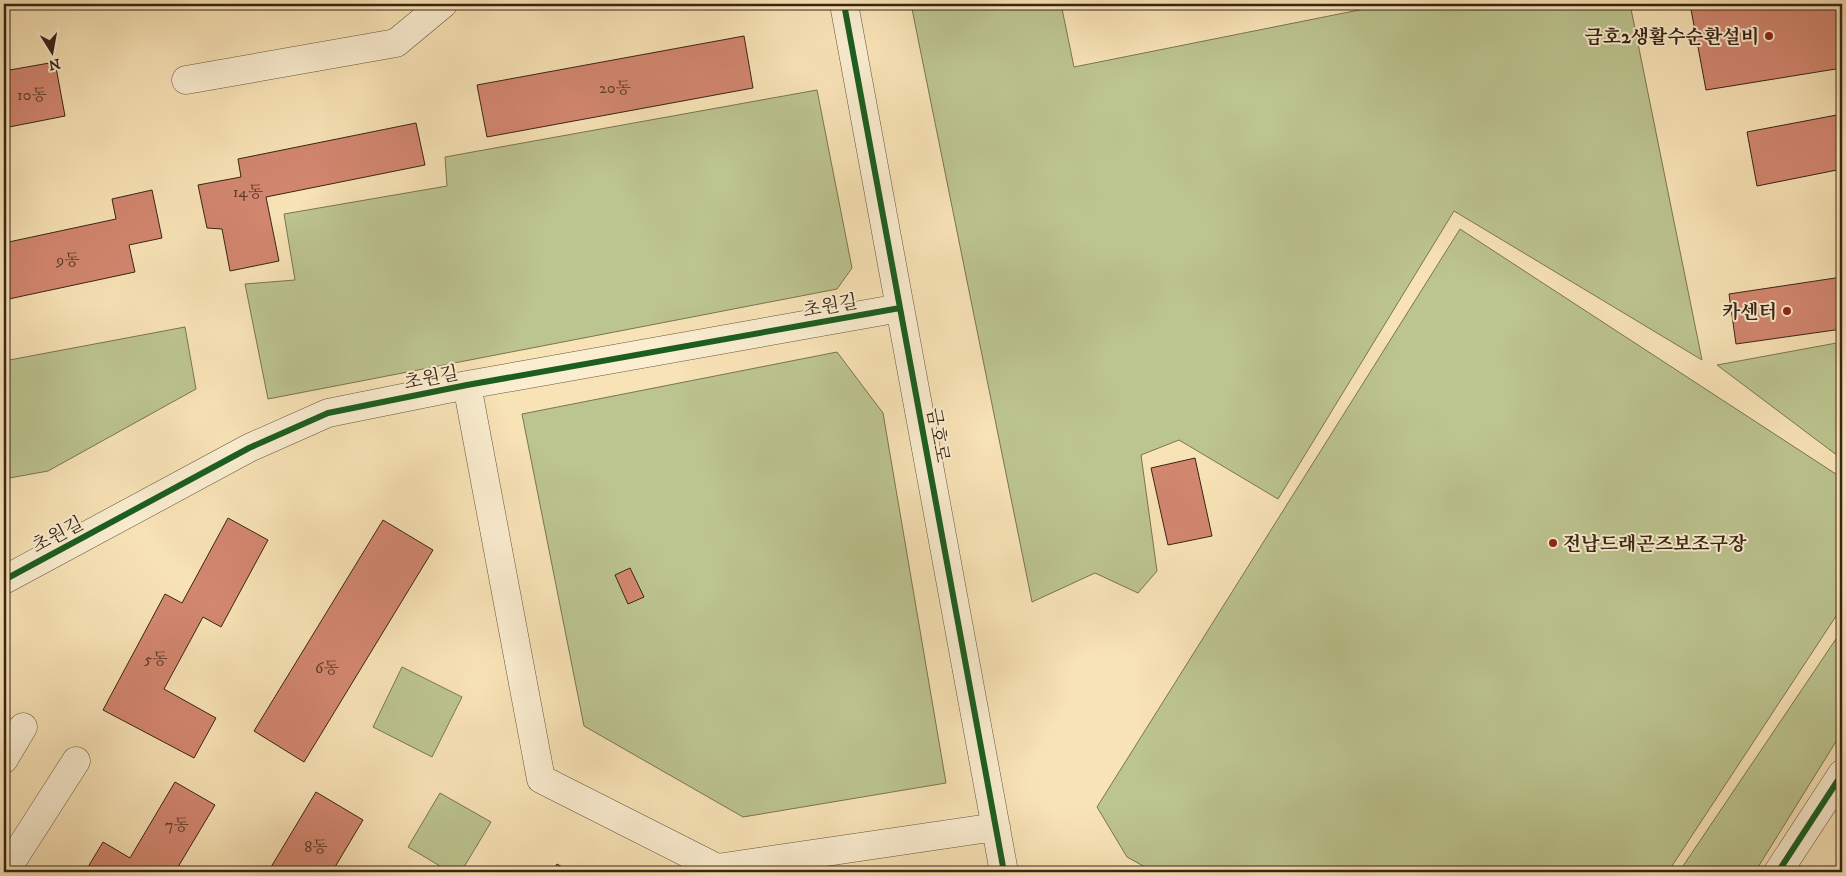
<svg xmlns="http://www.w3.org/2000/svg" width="1846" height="876" font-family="'IM FELL DW Pica','Noto Serif KR',serif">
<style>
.green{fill:#bcc48f;stroke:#7a7452}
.building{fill:#d38770;stroke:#382414}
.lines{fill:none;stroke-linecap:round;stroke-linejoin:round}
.minor-casing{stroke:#68543c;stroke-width:29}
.minor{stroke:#faedd0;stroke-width:28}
.cycleway-casing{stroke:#faedd0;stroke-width:9}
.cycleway{stroke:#1b5e20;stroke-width:6}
.poi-dot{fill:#8f2418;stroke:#faedd0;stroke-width:2}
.labels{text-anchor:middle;stroke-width:4;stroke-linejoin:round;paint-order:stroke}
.number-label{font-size:16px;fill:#5f3d2b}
.poi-label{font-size:19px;font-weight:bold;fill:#382414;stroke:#faedd0;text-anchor:end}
.street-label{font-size:19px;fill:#382414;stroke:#faedd0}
</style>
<rect width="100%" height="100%" fill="#f8e3b6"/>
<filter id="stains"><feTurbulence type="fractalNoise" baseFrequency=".004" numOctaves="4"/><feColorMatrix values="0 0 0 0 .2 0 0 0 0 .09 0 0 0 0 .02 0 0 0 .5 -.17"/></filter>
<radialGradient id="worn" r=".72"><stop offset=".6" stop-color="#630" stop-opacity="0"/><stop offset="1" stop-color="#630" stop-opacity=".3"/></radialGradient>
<path class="green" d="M911,4h150l13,63 315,-63h241l72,356 -248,-149 -176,288 -99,-59 -38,15 16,116 -19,22 -43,-20 -63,29z
M817,90l35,178 -15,21 -569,110 -23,-115 50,-4 -11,-66 163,-28 -2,-29z
M1460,229l382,249v129l-174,265h-514l-27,-15 -30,-50z
M185,327l11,62 -148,82 -44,8v-118z
M1842,342v117l-125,-94z
M837,352l46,61 63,370 -203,34 -159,-91 -62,-312z
M1842,630v102l-87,140h-76z
M402,667l60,30 -30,60 -59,-30z
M440,793l51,29 -30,50h-11l-42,-25z"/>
<path class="building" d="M1690,4h152v64l-136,22z
M744,36l9,52 -266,49 -10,-52z
M55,62l10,54 -61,12v-57z
M1842,114v55l-85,17 -10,-54z
M416,123l9,42 -159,32 13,64 -49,10 -8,-42 -15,-1 -9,-43 43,-8 -3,-18z
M152,190l10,48 -33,7 6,27 -131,28v-57l112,-24 -4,-20z
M1842,277v52l-106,15 -7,-50z
M1195,458l17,78 -44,9 -17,-77z
M228,518l40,22 -47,87 -18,-10 -39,72 52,29 -22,40 -91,-48 62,-116 17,9z
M383,520l50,30 -129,212 -50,-31z
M630,568l14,29 -16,7 -13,-29z
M175,782l40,23 -40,67h-90l18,-30 27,16z
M316,792l47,28 -31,52h-64z
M557,864l14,8h-19z"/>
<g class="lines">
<defs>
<path id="minor" d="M844,4l160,868
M186,80l210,-37 47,-39
M467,385l74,394 176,89 279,-41
M4,580l245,-132 79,-35 139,-28 433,-77
M4,759l19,-32
M5,872l71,-111
M1778,872l64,-98"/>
</defs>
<use href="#minor" class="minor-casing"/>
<use href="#minor" class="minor"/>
<defs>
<path id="cycleway" d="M844,4l160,868
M4,580l245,-132 79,-35 139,-28 433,-77
M1778,872l64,-98"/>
</defs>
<use href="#cycleway" class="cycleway-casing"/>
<use href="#cycleway" class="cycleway"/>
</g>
<g class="poi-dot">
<circle cx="1769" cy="36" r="5"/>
<circle cx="1787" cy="311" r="5"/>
<circle cx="1553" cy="543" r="5"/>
</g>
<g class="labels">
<g class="number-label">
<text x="615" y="93">20동</text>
<text x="32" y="100">10동</text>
<text x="248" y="197">14동</text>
<text x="68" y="265">9동</text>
<text x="156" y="664">5동</text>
<text x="327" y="673">6동</text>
<text x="177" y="830">7동</text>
<text x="316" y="852">8동</text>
</g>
<g class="poi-label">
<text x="1759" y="43">금호2생활수순환설비</text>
<text x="1777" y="318">카센터</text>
<text x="1563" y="550" text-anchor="start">전남드래곤즈보조구장</text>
</g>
<g class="street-label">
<text transform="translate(830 305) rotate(-10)" y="7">초원길</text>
<text transform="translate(431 377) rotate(-11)" y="7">초원길</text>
<text transform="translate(939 435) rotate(80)" y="7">금호로</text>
<text transform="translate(57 534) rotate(-28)" y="7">초원길</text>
</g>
</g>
<rect width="1846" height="876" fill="none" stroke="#f8e3b6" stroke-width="20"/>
<rect x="5" y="5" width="1836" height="866" fill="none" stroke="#382414" stroke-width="2.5"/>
<rect x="10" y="10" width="1826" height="856" fill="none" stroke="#382414"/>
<g transform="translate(52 52) rotate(169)" stroke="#faedd0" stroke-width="4" paint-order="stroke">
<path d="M0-4L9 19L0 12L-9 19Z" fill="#382414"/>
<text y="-8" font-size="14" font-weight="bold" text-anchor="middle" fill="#382414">N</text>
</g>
<rect width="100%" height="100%" filter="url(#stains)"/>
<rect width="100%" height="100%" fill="url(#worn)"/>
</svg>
